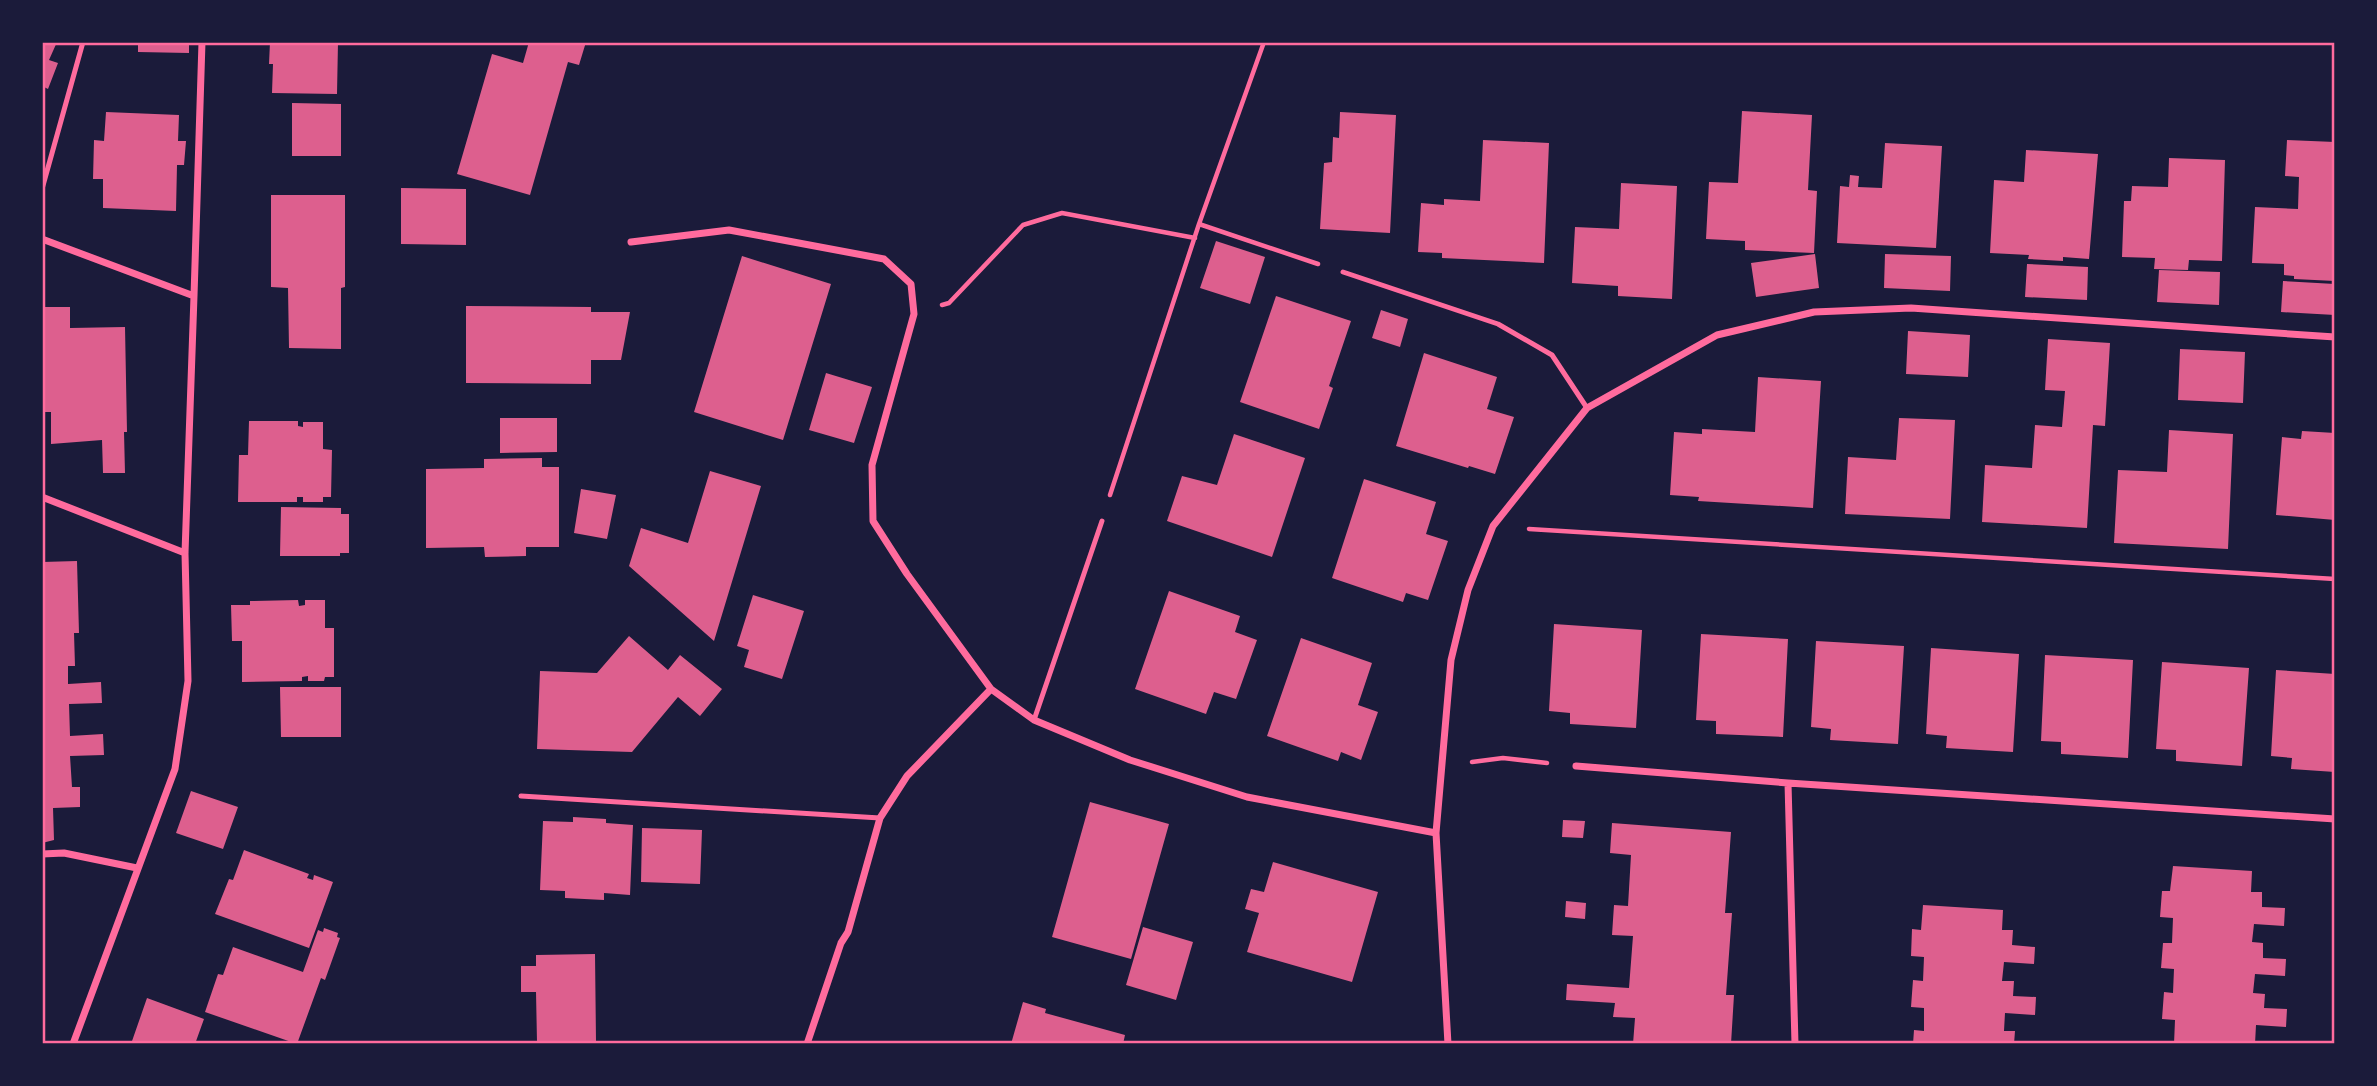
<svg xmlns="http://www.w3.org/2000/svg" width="2377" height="1086" font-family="'Fira Sans Condensed',sans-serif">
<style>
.building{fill:#dd5f8e}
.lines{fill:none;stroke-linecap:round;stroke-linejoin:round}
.path{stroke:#ff6b9d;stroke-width:4.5}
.service{stroke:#ff6b9d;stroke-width:5}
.minor{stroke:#ff6b9d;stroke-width:7}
.neatline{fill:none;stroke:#ff6b9d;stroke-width:2.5}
</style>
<rect width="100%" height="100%" fill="#1b1b3a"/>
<path class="building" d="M42,42h15l-8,18 9,3 -10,26 -6,-3z
M138,42h51v11l-51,-1z
M270,42h68l-1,52 -65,-1 1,-29h-4z
M529,42h57l-7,23 -11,-3 -38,133 -73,-21 35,-120 31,9z
M292,103l49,1v52h-49z
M1742,111l70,4 -4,75 9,1 -3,62 -69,-3v-9l-39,-2 3,-57 29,1z
M106,112l73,3 -1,26h8l-2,24h-7l-1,46 -73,-3v-29h-10l1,-39 10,1z
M1340,112l56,3 -6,118 -70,-4 4,-66 8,-1 1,-25 6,1z
M1483,140l66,3 -5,120 -102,-5v-5l-24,-1 3,-49 23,2v-6l36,2z
M2287,140l48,2v139l-41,-2v-3l-10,-1v-11l-32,-1 3,-56 43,2 1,-32 -14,-1z
M1885,143l57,3 -6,102 -99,-5 3,-57 9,1 1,-12 9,1 -1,11 24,1z
M2026,150l72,4 -9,105 -26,-2v4l-35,-2 1,-4 -39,-2 4,-73 30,2z
M2169,158l56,2 -3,101 -33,-1 -1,10 -34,-1 1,-11 -33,-1 2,-56h7l1,-15 36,1z
M1621,183l56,3 -5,113 -54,-3v-10l-46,-3 3,-56 44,2z
M401,188l65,1v56l-65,-1z
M271,195h74v92l-4,1v61l-52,-1 -1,-60 -17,-1z
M1216,241l49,16 -15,47 -50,-16z
M1815,254l4,34 -63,9 -5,-34z
M1885,254l66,2 -1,35 -66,-3z
M742,256l89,28 -48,156 -89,-28z
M2027,264l61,3 -1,33 -62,-3z
M2159,270l61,2 -1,33 -62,-3z
M2283,281l52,3v31l-54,-3z
M1276,296l75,25 -22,65 4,2 -14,41 -79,-27z
M466,306l125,1v5h39l-9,48h-30v24l-125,-1z
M42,307h28v21l55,-1 2,105h-3l1,41h-22l-1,-33 -51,4v-32h-9z
M1381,310l27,9 -8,28 -28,-9z
M1908,331l62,4 -2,42 -62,-3z
M2048,339l62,4 -5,83 -12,-1 -6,103 -105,-6 3,-57 47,3 3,-43 27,2 3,-36 -20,-1z
M2180,349l65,3 -2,51 -65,-3z
M1424,353l73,24 -10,32 27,8 -19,57 -26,-8 -1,2 -72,-22z
M826,373l46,14 -18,56 -45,-13z
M1758,377l63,4 -8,127 -115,-7 1,-4 -29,-2 4,-63 28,2v-5l53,3z
M500,418h57v34l-57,1z
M1899,418l56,2 -5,99 -105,-5 3,-57 48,3z
M249,421h49v5l5,1v-5h20v27l9,1 -1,47h-8v5h-20v-5h-6v5h-59l1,-47h9z
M2169,430l64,4 -5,115 -114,-6 4,-73 49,2z
M2302,431l33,2v87l-59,-5 6,-78 19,2z
M1234,434l71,24 -33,99 -105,-36 15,-45 35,9z
M542,458v9h17v80h-33v9l-41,1 -1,-10 -58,1v-79l58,-1v-9z
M710,471l51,15 -47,155 -85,-75 12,-38 47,15z
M1364,479l72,23 -10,32 22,7 -20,59 -22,-7 -3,9 -71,-24z
M581,489l35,6 -9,44 -33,-6z
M281,507l60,1v6h8v39h-9v3h-60z
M77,561l2,72h-5l1,33h-7v18l33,-2 1,21 -33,1 1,32 33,-2 1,21 -34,1 2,31h8v20l-27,1 1,32 -12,3v-281z
M1169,591l71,25 -5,16 22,8 -21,59 -22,-7 -8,22 -71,-25z
M753,595l51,16 -22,68 -38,-12 5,-17 -12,-4z
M298,600l1,6 6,-1v-5h20v28h9v49h-9l-1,4h-16v-5l-6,1v4l-60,1v-41h-10l-1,-36h19v-4z
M1554,624l88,6 -6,98 -66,-4v-11l-21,-2z
M1701,634l87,5 -5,98 -67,-3v-13l-20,-1z
M629,636l39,34 12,-15 42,34 -22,27 -22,-19 -46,55 -95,-3 3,-78 57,2z
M1301,638l71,25 -14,42 20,7 -17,48 -20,-8 -3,9 -71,-25z
M1816,641l88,5 -6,98 -68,-4 1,-11 -20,-2z
M1931,648l88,6 -6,98 -67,-4 1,-12 -21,-2z
M2045,655l88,5 -5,98 -67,-4v-12l-20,-1z
M2162,662l87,6 -7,98 -66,-5v-11l-20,-1z
M2276,670l59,4v98l-44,-3 1,-11 -21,-2z
M280,687h61v50h-60z
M191,791l47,16 -15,42 -47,-16z
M1090,802l79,22 -38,135 -79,-22z
M573,817l33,2v4l27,2 -3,70 -26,-2v7l-39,-2v-7l-25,-1 3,-69 30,1z
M1563,820l22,1 -2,17 -21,-1z
M1612,823l119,9 -6,81h7l-6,82h8l-3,49h-98l2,-26 -22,-1 2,-14 -49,-3 1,-16 62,4 4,-52 -21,-1 2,-30 14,1 3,-51 -21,-2z
M642,828l60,2 -2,54 -59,-2z
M244,850l65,24 -2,4 6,2 1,-5 19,7 -24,66 -94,-34 14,-35 4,1z
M1273,862l105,30 -26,90 -105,-30 12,-39 -14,-4 6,-20 13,3z
M2173,866l79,5 -1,21h11v15l23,1 -1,18 -30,-2 -2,18 11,1v15l23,1 -1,17 -30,-2 -2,19 12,1 -1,14 23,1 -1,18 -30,-2 -1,19h-81l1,-24 -13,-1 2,-27 9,1 1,-24 -13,-1 2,-25h9l1,-25 -13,-1 2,-26h8z
M1566,901l20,2 -1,16 -20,-2z
M1923,905l80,5 -1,20h11l-1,15 23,2 -1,17 -30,-2 -2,19h12l-1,15 23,1 -1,18 -30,-2 -1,18h11l-1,13h-101l1,-14 10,1v-23l-13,-1 2,-27 10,1 1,-24 -13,-1 1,-27 9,1z
M1143,927l50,15 -17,58 -50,-15z
M324,928l14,5 -1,4 3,1 -15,42 -4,-2 -24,66 -92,-32 13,-38 5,1 10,-28 70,25 15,-42 5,2z
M595,954l1,87 -59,1 -1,-50h-15v-26h15v-11z
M147,998l57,21 -9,25h-64z
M1023,1002l23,7 -1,4 80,22 -2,9h-112z"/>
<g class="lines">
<path class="path" d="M1199,224l119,40
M942,305l7,-2 74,-78 39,-12 133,25
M1110,495l89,-271 65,-182
M1529,529l806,50
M1472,762l31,-4 44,5"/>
<path class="service" d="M42,189l41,-147
M1343,272l155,52 54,31 35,53
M1034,720l68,-199
M521,796l359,22"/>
<path class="minor" d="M42,239l152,57 -9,257 3,128 -13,88 -102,275
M631,242l98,-12 155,29 27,25 3,30 -42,151 1,56 34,53 84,115 43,31 96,40 117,37 189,36
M194,296l8,-254
M42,497l143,56
M1576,766l212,17 547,36
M1788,783l7,261
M42,854l22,-1 73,15
M807,1044l34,-101 7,-11 32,-114 27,-42 84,-87
M1448,1044l-12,-211 15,-173 17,-70 25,-64 94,-118 130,-73 97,-23 97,-4 424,29"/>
</g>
<rect width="2377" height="1086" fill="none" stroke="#1b1b3a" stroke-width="88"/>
<rect x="44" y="44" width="2289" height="998" class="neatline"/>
</svg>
